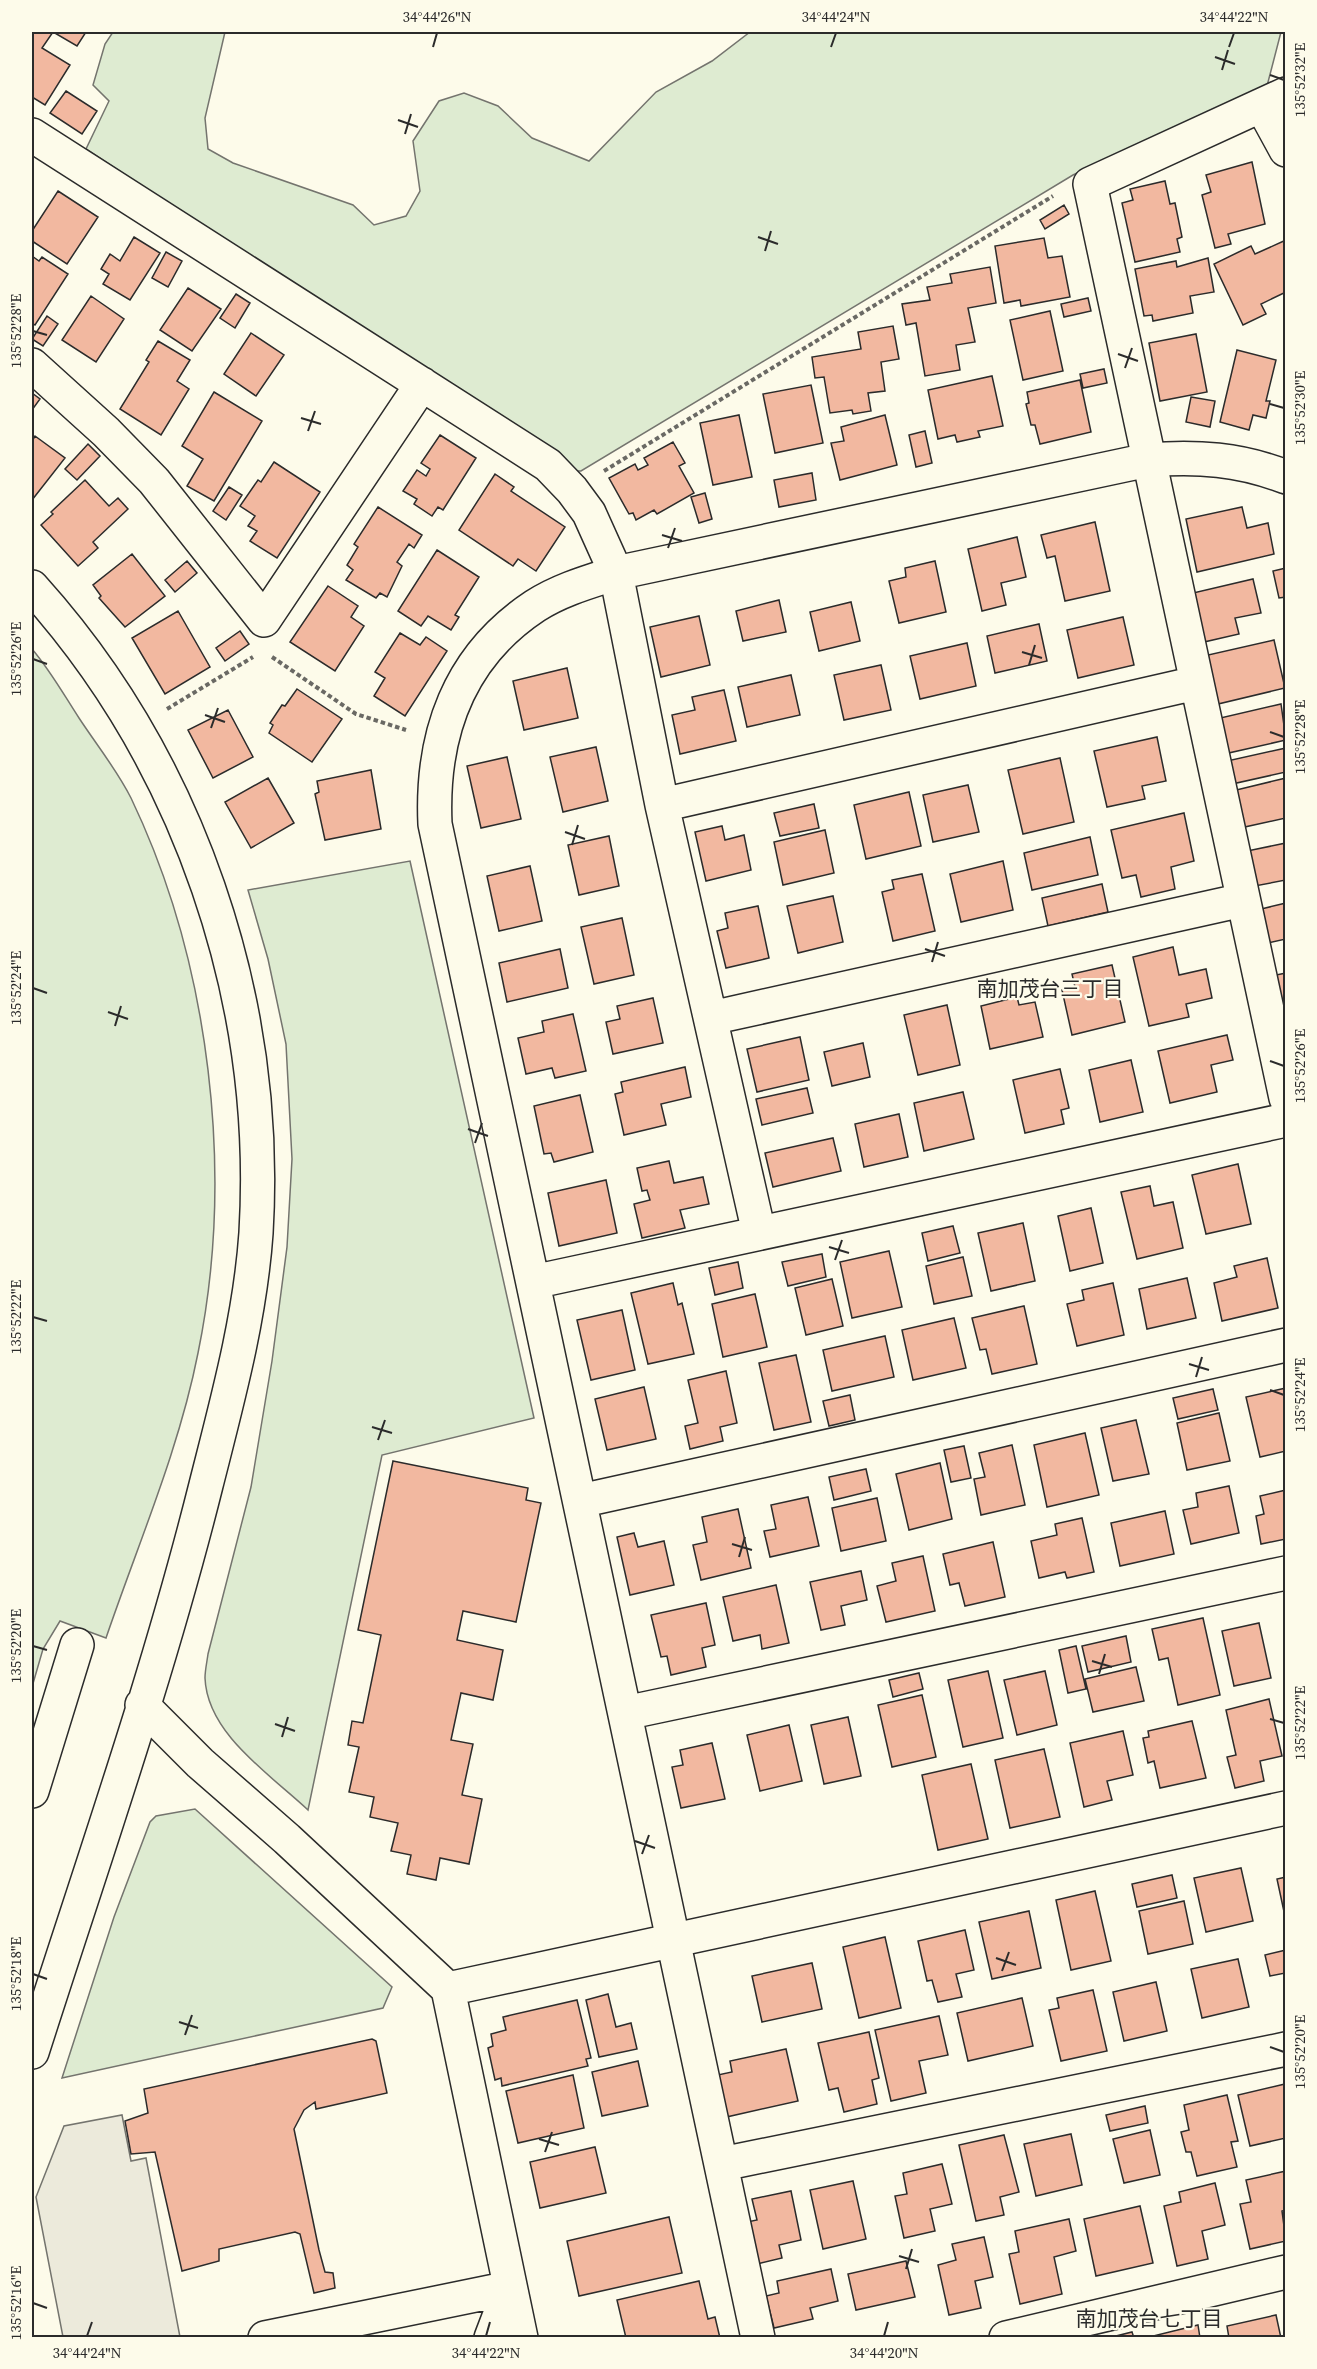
<svg xmlns="http://www.w3.org/2000/svg" width="1317" height="2369" font-family="'Source Serif 4','Noto Sans JP',serif">
<style>
.green{fill:#deebd1;stroke:#74746e;stroke-width:1.5}
.parking{fill:#eceadb;stroke:#74746e;stroke-width:1.5}
.building{fill:#f2b8a0;stroke:#2b2b2b;stroke-width:1.5}
.lines{fill:none;stroke-linecap:round;stroke-linejoin:round}
.minor-casing{stroke:#2b2b2b;stroke-width:36}
.path{stroke:#6a6964;stroke-width:4;stroke-dasharray:4.5 3;stroke-linecap:butt}
.minor{stroke:#fdfbea;stroke-width:33}
.ticks{fill:none;stroke:#2b2b2b;stroke-width:2}
.labels{text-anchor:middle;stroke-width:4.5;stroke-linejoin:round;paint-order:stroke}
.neighbourhood-label{font-size:21px;fill:#2b2b2b;stroke:#fdfbea}
.neatline{fill:none;stroke:#2b2b2b;stroke-width:2}
.ticks-label{font-size:15px;text-anchor:middle;fill:#2b2b2b}
</style>
<rect width="100%" height="100%" fill="#fdfbea"/>
<path class="green" d="M113,32h112l-20,86 3,31 25,14 120,42 21,20 32,-9 14,-25 -7,-50 26,-40 25,-8 34,13 34,32 57,23 67,-69 56,-31 38,-29h531l-14,54 -194,89 -492,296h-7l-488,-322 23,-48 -16,-16 12,-41z
M32,649c18,21 32,46 47,69 17,26 38,52 52,80 79,165 104,375 67,555 -19,97 -60,191 -92,285l-46,-17 -17,28 -11,38z
M410,861l124,557 -152,37 -74,355c-37,-35 -101,-76 -103,-132 0,-8 2,-16 3,-24l43,-167 21,-126 15,-114 5,-88 -6,-115 -18,-85 -20,-69z
M195,1809l197,178 -9,21 -321,70 52,-161 36,-95 6,-6z"/>
<path class="parking" d="M122,2115l9,46 15,-3 34,179h-117l-27,-140 28,-71z"/>
<path class="building" d="M32,32h21l-11,16 28,17 -25,40 -13,-8z
M53,32h33l-9,14z
M66,91l31,20 -15,23 -32,-21z
M1252,162l13,62 -37,10 3,10 -16,4 -13,-53 9,-3 -5,-17z
M1165,181l5,23 5,-1 7,34 -5,2 3,13 -45,10 -13,-59 11,-3 -3,-11z
M58,191l40,26 -31,47 -35,-23v-10z
M1064,205l5,9 -24,15 -5,-9z
M134,237l26,16 -30,47 -27,-16 6,-10 -8,-5 9,-15 10,7z
M1044,238l4,20 14,-2 8,41 -49,9 -1,-6 -16,3 -9,-57z
M1286,240v52l-25,12 5,10 -23,11 -29,-61 37,-18 4,8z
M166,252l16,9 -14,26 -16,-9z
M32,256l7,5 3,-4 26,17 -33,51 -3,-2z
M1208,258l6,34 -24,4 3,17 -40,8 -1,-6 -8,1 -9,-47 41,-8 1,6z
M990,267l6,36 -28,5 7,34 -19,3 4,25 -35,6 -9,-53 -10,2 -4,-21 28,-4 -3,-13 25,-4 -2,-9z
M188,288l33,21 -29,42 -32,-21z
M236,294l14,9 -15,25 -15,-10z
M91,296l33,23 -28,43 -34,-22z
M1088,298l3,13 -27,6 -3,-13z
M1050,311l13,60 -40,9 -13,-60z
M47,316l11,8 -15,22 -11,-7z
M893,326l6,33 -18,3 4,29 -17,2 3,18 -18,3 -1,-4 -22,3 -6,-36 -9,1 -3,-21 49,-8 -3,-17z
M251,333l33,22 -28,41 -32,-22z
M1196,334l11,58 -47,9 -11,-58z
M158,341l32,19 -13,21 12,8 -28,46 -41,-26 29,-47 -3,-2z
M1237,350l39,10 -10,41h4l-4,17 -13,-3 -4,15 -29,-8z
M1104,369l3,14 -24,5 -3,-14z
M992,376l11,50 -25,5 2,6 -23,5 -2,-7 -17,4 -10,-49z
M1080,380l11,52 -51,12 -5,-19h-4l-5,-21 3,-1 -2,-11z
M811,385l12,58 -48,10 -12,-59z
M214,392l48,29 -48,80 -27,-15 16,-27 -21,-13z
M32,393l8,6 -8,11z
M1191,397l24,4 -5,26 -24,-5z
M739,415l13,62 -39,8 -13,-62z
M885,415l12,50 -57,15 -9,-37 13,-2 -3,-14z
M925,431l7,32 -16,4 -7,-32z
M440,435l36,23 -33,52 -5,-3 -6,9 -18,-12 3,-5 -14,-8 14,-21 9,6 4,-7 -9,-6z
M35,436l30,22 -33,42v-59z
M673,442l12,21 -6,3 15,27 -37,21 -3,-4 -18,10 -3,-7 -4,1 -20,-36 26,-14 3,6 10,-5 -4,-7z
M88,444l12,12 -23,24 -12,-11z
M274,462l46,30 -43,66 -27,-17 7,-10 -9,-5 7,-10 -15,-10 18,-26 3,2z
M812,473l4,27 -37,7 -5,-27z
M495,474l19,13 -3,4 54,36 -29,44 -18,-12 -5,7 -54,-36z
M85,480l24,26 9,-8 10,11 -35,33 5,6 -20,18 -37,-41 12,-11 -2,-2z
M229,487l13,8 -16,25 -13,-9z
M705,493l7,26 -13,4 -8,-26z
M378,507l44,28 -8,13 -5,-4 -12,18 5,4 -15,31 -7,-4 -4,5 -30,-18 7,-10 -6,-5 11,-18 -4,-3z
M1242,507l5,21 21,-5 6,31 -77,18 -11,-53z
M1095,522l15,69 -45,10 -10,-45 -8,2 -6,-23z
M1017,537l9,40 -25,6 5,22 -24,6 -14,-62z
M437,550l42,27 -24,38 4,2 -8,13 -23,-14 -7,10 -23,-15z
M132,554l33,42 -40,31 -26,-29 2,-2 -8,-11z
M187,561l10,12 -22,19 -10,-12z
M935,561l11,51 -47,11 -10,-42 17,-4 -1,-9z
M1286,568v29l-7,1 -6,-27z
M1253,579l8,34 -26,5 4,16 -35,8 -11,-49z
M328,586l30,20 -7,11 13,9 -29,45 -45,-29z
M779,600l7,32 -43,9 -7,-30z
M851,602l9,39 -41,10 -9,-39z
M178,611l32,56 -45,27 -33,-56z
M699,616l11,49 -49,12 -11,-50z
M1123,617l11,48 -56,13 -11,-48z
M1039,624l8,37 -52,12 -8,-37z
M240,631l9,13 -24,17 -9,-13z
M400,633l20,12 6,-8 21,14 -42,65 -31,-20 11,-18 -10,-6z
M1274,640l11,48 -67,16 -10,-49z
M967,643l9,43 -56,13 -10,-43z
M881,665l10,45 -47,10 -10,-45z
M567,668l11,50 -54,12 -11,-49z
M791,675l9,40 -53,12 -9,-40z
M297,689l45,30 -30,43 -43,-29 4,-8 -3,-2 12,-18 3,1z
M724,690l12,51 -56,13 -8,-39 23,-5 -3,-13z
M1281,704l5,36 -62,14 -8,-35z
M228,710l25,47 -40,21 -25,-48z
M1157,737l9,44 -24,5 3,13 -38,8 -13,-56z
M596,747l12,54 -45,11 -13,-55z
M1286,748v24l-54,12 -5,-23z
M507,757l14,62 -40,9 -14,-62z
M1060,758l14,64 -51,12 -15,-64z
M371,770l10,59 -56,11 -10,-46 4,-2 -2,-11z
M268,778l26,45 -43,25 -26,-46z
M1286,778v40l-46,10 -8,-37z
M968,785l11,47 -46,10 -10,-47z
M909,792l12,54 -55,13 -12,-54z
M814,804l5,24 -39,8 -6,-23z
M1184,813l10,48 -23,6 4,22 -34,8 -5,-22 -14,3 -11,-48z
M722,826l3,14 19,-5 7,35 -45,11 -11,-49z
M825,830l9,43 -51,12 -9,-43z
M609,836l10,50 -40,9 -11,-50z
M1090,837l8,38 -66,15 -8,-37z
M1286,843v37l-31,6 -8,-35z
M1003,861l10,49 -52,12 -11,-48z
M530,866l12,55 -43,10 -12,-55z
M922,874l13,57 -42,10 -11,-49 12,-3 -2,-9z
M1102,884l6,28 -60,14 -6,-28z
M833,896l10,46 -45,11 -11,-47z
M1286,903v36l-18,4 -7,-34z
M758,906l11,52 -43,10 -9,-37 11,-3 -3,-15z
M622,918l12,57 -40,9 -13,-57z
M1173,947l6,28 27,-6 6,29 -26,6 3,13 -40,9 -16,-69z
M560,949l8,39 -61,14 -8,-39z
M1112,965l13,57 -53,13 -10,-45 13,-3 -3,-13z
M1286,973v34h-3l-7,-32z
M1017,997l2,8 16,-3 8,35 -53,12 -9,-43z
M653,998l10,45 -50,11 -7,-32 14,-3 -3,-13z
M947,1005l13,60 -42,10 -14,-60z
M573,1014l13,57 -31,7 -3,-10 -26,6 -8,-36 26,-6 -2,-11z
M1227,1035l6,25 -22,5 6,27 -47,11 -12,-52z
M800,1037l9,43 -52,12 -10,-43z
M863,1043l7,34 -38,9 -8,-34z
M1131,1060l12,52 -43,10 -11,-52z
M685,1067l6,30 -30,7 5,21 -42,10 -9,-41 8,-2 -2,-10z
M1060,1069l9,39 -8,2 3,14 -39,9 -12,-53z
M807,1088l6,25 -51,12 -6,-26z
M963,1092l11,47 -50,12 -10,-48z
M580,1095l13,57 -39,10 -3,-9 -7,1 -10,-48z
M899,1114l9,43 -44,10 -9,-43z
M833,1138l8,33 -68,16 -8,-34z
M669,1161l5,22 29,-6 6,27 -29,6 5,18 -43,10 -8,-34 16,-4 -3,-10 -5,1 -5,-23z
M1238,1164l13,60 -45,10 -14,-59z
M606,1180l11,53 -58,13 -11,-53z
M1150,1186l4,20 19,-4 10,46 -46,11 -16,-67z
M1091,1208l12,55 -33,8 -12,-55z
M1023,1223l12,58 -44,10 -13,-58z
M953,1226l7,27 -32,8 -6,-28z
M889,1251l13,56 -50,11 -12,-56z
M822,1254l4,23 -38,9 -6,-24z
M963,1257l9,39 -38,8 -8,-38z
M1267,1258l11,50 -56,13 -8,-38 23,-6 -3,-11z
M738,1262l5,26 -28,7 -6,-27z
M1187,1278l9,40 -49,11 -8,-40z
M832,1279l11,47 -37,9 -11,-47z
M673,1283l5,22 4,-2 12,51 -46,10 -17,-71z
M1113,1283l11,52 -47,11 -10,-42 17,-4 -2,-10z
M755,1294l12,53 -44,10 -11,-53z
M1024,1306l13,58 -45,10 -6,-25 -6,1 -8,-32z
M622,1310l13,60 -44,10 -14,-60z
M954,1318l12,50 -53,12 -11,-50z
M885,1336l9,41 -62,14 -9,-41z
M796,1355l15,67 -37,8 -15,-67z
M726,1371l11,52 -17,4 3,14 -33,8 -5,-23 13,-3 -10,-43z
M644,1387l12,52 -49,11 -12,-51z
M1286,1388v63l-26,6 -14,-60z
M1213,1389l5,21 -40,9 -5,-21z
M850,1395l5,25 -26,6 -6,-25z
M1219,1413l11,48 -43,9 -10,-47z
M1136,1420l13,54 -36,7 -12,-53z
M1085,1433l14,62 -52,12 -13,-62z
M1012,1445l13,60 -44,10 -7,-36 11,-2 -6,-24z
M964,1446l7,32 -20,4 -7,-32z
M393,1461l135,27 -2,12 15,3 -25,119 -53,-11 -6,29 46,10 -10,50 -32,-7 -10,47 22,4 -11,51 20,4 -13,65 -29,-6 -4,22 -29,-6 4,-19 -20,-4 7,-28 -28,-6 4,-20 -25,-5 10,-45 -11,-2 4,-24 11,2 18,-88 -23,-5z
M940,1463l12,56 -43,11 -13,-56z
M866,1469l5,22 -37,9 -5,-23z
M1229,1486l10,47 -48,11 -8,-34 15,-3 -2,-14z
M1286,1490v49l-25,5 -5,-28 8,-2 -4,-18z
M808,1497l11,49 -49,11 -6,-26 12,-2 -5,-24z
M877,1498l9,43 -45,10 -9,-43z
M738,1509l13,59 -50,12 -8,-35 14,-3 -5,-25z
M1165,1511l9,43 -54,12 -9,-43z
M1082,1518l12,54 -27,6 -2,-6 -26,6 -8,-37 26,-6 -2,-11z
M634,1533l4,14 26,-6 10,44 -44,10 -13,-58z
M993,1542l12,55 -40,9 -6,-23 -9,2 -7,-31z
M923,1556l12,55 -49,11 -9,-36 19,-5 -4,-18z
M861,1571l6,29 -26,6 4,19 -24,5 -11,-48z
M776,1585l13,58 -27,6 -2,-14 -27,6 -10,-44z
M706,1603l9,42 -13,3 4,19 -35,8 -4,-19 -6,1 -10,-42z
M1203,1618l17,77 -42,10 -10,-47 -9,2 -7,-31z
M1259,1623l12,55 -37,8 -12,-55z
M1126,1636l5,26 -43,10 -6,-26z
M1076,1646l10,43 -18,4 -9,-43z
M1136,1667l8,34 -51,11 -8,-33z
M988,1671l15,67 -40,9 -15,-67z
M1045,1671l12,54 -40,10 -13,-55z
M919,1673l4,16 -30,8 -4,-17z
M922,1695l14,62 -44,10 -14,-62z
M1269,1699l13,57 -22,5 4,20 -29,7 -8,-31 9,-2 -10,-45z
M848,1717l13,59 -37,8 -13,-59z
M1192,1721l14,57 -46,10 -6,-27 -6,2 -5,-25 6,-1 -1,-6z
M789,1725l13,56 -42,10 -13,-56z
M1123,1731l10,44 -26,6 5,19 -28,7 -14,-64z
M712,1743l13,56 -44,9 -9,-41 11,-2 -3,-15z
M1044,1749l16,68 -50,11 -15,-68z
M971,1764l17,75 -50,11 -16,-75z
M1241,1868l12,53 -47,11 -12,-54z
M1172,1875l5,23 -40,9 -5,-23z
M1286,1877v44l-9,-42z
M1095,1891l16,70 -40,9 -15,-70z
M1184,1901l9,43 -45,10 -9,-43z
M1029,1911l12,57 -49,11 -13,-57z
M965,1930l9,40 -18,4 6,23 -24,5 -6,-22 -5,1 -9,-40z
M885,1937l16,71 -42,10 -16,-71z
M1286,1950v25l-1,-2 -15,3 -5,-21z
M1238,1959l11,48 -47,11 -11,-49z
M812,1963l10,46 -60,13 -10,-46z
M1156,1982l11,49 -43,10 -11,-49z
M1093,1990l14,61 -46,10 -12,-51 10,-2 -2,-10z
M608,1994l8,33 15,-4 6,26 -38,8 -13,-57z
M1022,1998l11,48 -65,15 -11,-48z
M577,2000l14,58 -5,1 2,7 -86,20 -1,-8 -6,2 -7,-32 5,-2 -2,-12 15,-4 -3,-13z
M939,2016l9,39 -29,6 7,32 -35,8 -16,-71z
M869,2032l10,46 -7,2 5,24 -33,8 -6,-24 -9,2 -11,-47z
M372,2039l4,2 11,52 -71,16 -1,-7 -11,8 -10,19 25,121 6,22 8,1 2,15 -21,5 -14,-59 -5,-2 -76,17v12l-37,10 -27,-119 -24,2 -6,-33 23,-8 -4,-24z
M786,2049l12,52 -76,17 -9,-42 19,-4 -2,-11z
M638,2061l10,45 -46,10 -10,-44z
M573,2075l11,53 -66,15 -12,-52z
M1285,2084l1,54 -36,8 -12,-51z
M1227,2095l11,46 -7,1 6,25 -40,9 -6,-24h-5l-5,-20 8,-2 -5,-25z
M1145,2106l3,17 -38,8 -4,-16z
M1150,2130l10,45 -36,8 -11,-44z
M1071,2134l11,51 -46,11 -12,-52z
M1004,2135l15,57 -19,5 4,18 -28,6 -17,-76z
M595,2147l11,46 -66,15 -10,-46z
M942,2164l10,40 -22,5 5,22 -31,7 -9,-42 12,-2 -4,-21z
M1286,2171v39l-4,1 4,30 -36,8 -10,-45 11,-2 -5,-22z
M853,2181l13,58 -43,10 -13,-59z
M1215,2183l10,42 -23,6 6,28 -31,7 -13,-60 17,-4 -2,-10z
M791,2191l10,49 -22,5 3,13 -25,6 -10,-42 10,-2 -5,-21z
M1140,2206l13,57 -57,13 -12,-57z
M669,2217l13,56 -103,23 -12,-55z
M1069,2219l7,32 -22,6 8,37 -42,10 -11,-50 10,-2 -4,-21z
M984,2237l9,40 -18,4 6,27 -32,7 -11,-50 18,-5 -4,-16z
M906,2261l9,36 -59,13 -8,-36z
M831,2269l7,32 -28,7 3,11 -39,9 -8,-32 13,-3 -2,-12z
M699,2281l9,38 7,-2 5,21h-94l-9,-38z
M1276,2315l5,23h-52l-2,-12z
M1198,2325l2,13h-47v-2z
M1132,2332l2,6h-26z"/>
<g class="lines">
<defs>
<path id="minor" d="M1286,94l-196,90 196,914
M1262,106l24,44
M32,135l516,330 24,25 17,23 27,60 46,232 97,428
M32,365l74,67 48,49 110,139 158,-236
M32,587c157,174 238,411 224,646 -6,86 -29,169 -50,252 -48,192 -114,379 -174,567
M662,805l534,-122
M711,1018l532,-118
M533,1282l753,-162
M580,1501l706,-156
M142,1705l58,58 87,76 161,150 73,349
M625,1713l661,-140
M32,1791l45,-146
M448,1989l838,-181
M722,2164l564,-115
M265,2338l245,-50
M491,2338l19,-50
M758,2338l-323,-1514c-4,-89 23,-167 100,-218 25,-16 53,-24 81,-33l532,-113c49,-4 92,-1 138,17
M1006,2338l280,-66"/>
</defs>
<use href="#minor" class="minor-casing"/>
<path class="path" d="M604,471l449,-275
M272,657l84,57 50,16
M167,709l86,-52"/>
<use href="#minor" class="minor"/>
</g>
<path class="ticks" d="M433,47l4,-14M831,47l5,-14M1229,47l5,-14M1215,57l20,7M1222,70l6,-20M1270,75l14,5M398,120l20,7M405,134l6,-20M758,237l20,7M765,251l6,-20M33,331l14,4M1118,354l20,7M1125,368l7,-20M1270,404l14,4M301,418l20,6M308,431l7,-20M662,535l20,6M668,548l7,-20M1022,652l20,6M33,659l14,5M1029,665l6,-20M205,715l20,7M211,728l7,-20M1270,732l14,5M565,832l20,7M572,845l6,-20M925,949l20,7M932,962l6,-20M33,988l14,5M108,1012l20,7M115,1026l6,-20M1270,1061l14,5M468,1129l20,7M475,1143l7,-20M829,1247l20,6M835,1260l7,-20M33,1317l14,4M1189,1364l20,6M1196,1377l6,-20M1270,1390l14,5M372,1427l20,6M378,1440l7,-20M732,1544l20,6M739,1557l6,-20M33,1646l14,4M1092,1661l20,6M1099,1674l6,-20M1270,1719l14,4M275,1724l20,7M282,1737l6,-20M635,1841l20,7M642,1854l7,-19M996,1958l20,7M1002,1971l7,-19M33,1974l14,5M179,2022l19,6M185,2035l7,-20M1270,2047l14,5M539,2139l20,6M545,2152l7,-20M899,2256l20,6M906,2269l6,-20M33,2303l14,5M87,2336l5,-14M486,2336l4,-14M884,2336l4,-14"/>
<g class="labels">
<g class="neighbourhood-label">
<text x="1050" y="996">南加茂台三丁目</text>
<text x="1149" y="2326">南加茂台七丁目</text>
</g>
</g>
<rect width="1317" height="2369" fill="none" stroke="#fdfbea" stroke-width="66"/>
<rect x="33" y="33" width="1251" height="2303" class="neatline"/>
<g class="ticks-label">
<text x="437" y="22">34°44'26"N</text>
<text x="836" y="22">34°44'24"N</text>
<text x="1234" y="22">34°44'22"N</text>
<text transform="translate(1300 80) rotate(-90)" y="5">135°52'32"E</text>
<text transform="translate(16 331) rotate(-90)" y="5">135°52'28"E</text>
<text transform="translate(1300 408) rotate(-90)" y="5">135°52'30"E</text>
<text transform="translate(16 659) rotate(-90)" y="5">135°52'26"E</text>
<text transform="translate(1300 737) rotate(-90)" y="5">135°52'28"E</text>
<text transform="translate(16 988) rotate(-90)" y="5">135°52'24"E</text>
<text transform="translate(1300 1066) rotate(-90)" y="5">135°52'26"E</text>
<text transform="translate(16 1317) rotate(-90)" y="5">135°52'22"E</text>
<text transform="translate(1300 1395) rotate(-90)" y="5">135°52'24"E</text>
<text transform="translate(16 1646) rotate(-90)" y="5">135°52'20"E</text>
<text transform="translate(1300 1723) rotate(-90)" y="5">135°52'22"E</text>
<text transform="translate(16 1974) rotate(-90)" y="5">135°52'18"E</text>
<text transform="translate(1300 2052) rotate(-90)" y="5">135°52'20"E</text>
<text transform="translate(16 2303) rotate(-90)" y="5">135°52'16"E</text>
<text x="87" y="2358">34°44'24"N</text>
<text x="486" y="2358">34°44'22"N</text>
<text x="884" y="2358">34°44'20"N</text>
</g>
</svg>
